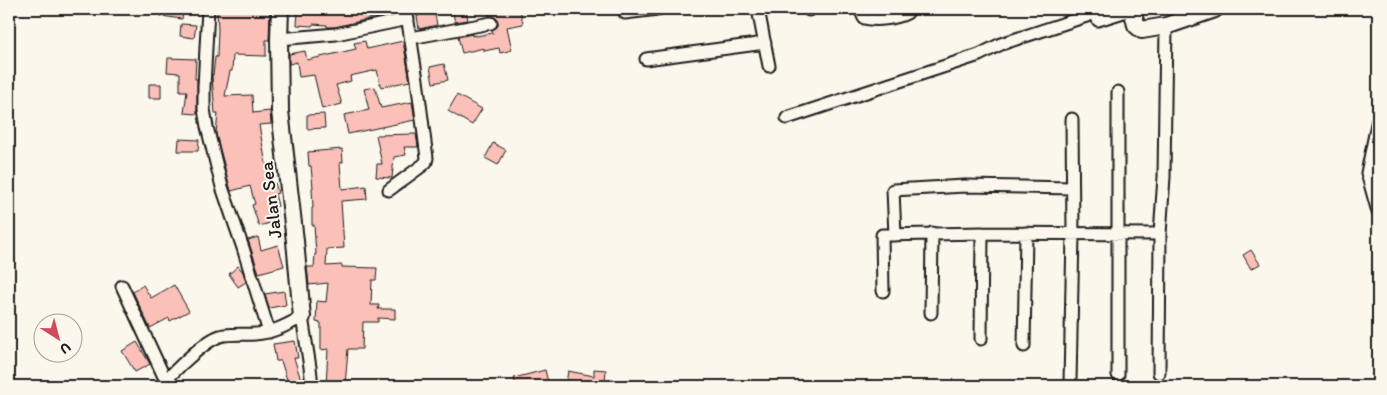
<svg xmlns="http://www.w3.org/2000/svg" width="1387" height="395" font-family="Itim,sans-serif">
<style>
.building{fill:#fbc0b8;stroke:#1c1c1c}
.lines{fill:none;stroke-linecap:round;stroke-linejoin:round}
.street-casing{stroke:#1c1c1c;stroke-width:15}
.secondary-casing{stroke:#1c1c1c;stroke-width:20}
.street{stroke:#fbf7ec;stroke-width:11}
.secondary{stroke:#fbf7ec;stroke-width:16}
.labels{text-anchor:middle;stroke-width:4;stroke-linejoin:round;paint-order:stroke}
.street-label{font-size:19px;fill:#1c1c1c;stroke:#fbf7ec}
</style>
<rect width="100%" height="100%" fill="#fbf7ec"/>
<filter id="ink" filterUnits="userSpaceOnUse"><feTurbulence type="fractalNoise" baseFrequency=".02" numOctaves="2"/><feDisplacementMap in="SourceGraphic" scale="10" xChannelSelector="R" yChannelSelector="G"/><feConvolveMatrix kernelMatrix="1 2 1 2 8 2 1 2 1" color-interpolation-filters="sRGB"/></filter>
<g filter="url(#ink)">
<path class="building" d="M162,9h22l-2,10 -21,-3z
M217,9h53l-1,31h-3v16l-33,-1 -1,16h-2l-5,25 27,-1 1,18 17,-2 1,13 -12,1 6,34 6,25 4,-1 3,10 -3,1 3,12 -3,1 3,14 -19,5 -7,-21 3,-1 -5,-18 -19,5 -15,-57 2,-21h-3l-3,-36v-3l1,1 2,-18h2l1,-27z
M338,9h60v3l-63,15h-8v-2l-14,-1 -1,2 -15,-1 1,-13 20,2 20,-4z
M422,9h12l3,16 -18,4 -2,-13 6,-2z
M452,9h14l2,11 -13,2z
M488,9h32l3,15 -16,3 5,23 -12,3 -1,-5 -15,3v-3l-22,5 -4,-16 14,-3v2l4,-1v1l17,-3 -1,-3 6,-4v-4l-1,-3 -4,-3h-4z
M181,24l15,1 -2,13 -14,-2z
M365,41l2,8 36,-8 7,40 -29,6 -4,-17 -27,6 1,5 -15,4 6,19 -20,5 -8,-34 -15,2 -2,-15 -8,2v-10l16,-3 2,9 49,-11 -2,-6z
M168,58l28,1 -1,20h2v35l-13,-1 3,-22h-7v-18l-13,-1z
M444,64l4,16 -15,3 -3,-16z
M149,84h12v14h-12z
M375,87l6,21 31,-6 3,18 -67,14 -4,-19 25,-5 -5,-21z
M457,95l25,14 -10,16 -24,-14z
M324,114l1,14 -18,1v-14z
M416,134l2,13h-14l2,8 -12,2 -2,21 -16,-1 1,-13h5l-6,-29z
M179,139l20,1 -1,11h-20z
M493,143l13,7 -8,15 -13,-7z
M342,149l1,13 -3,1 2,26 24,-3 1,13 -26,2 3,47 -17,1 -1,17 16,-1v2l35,1 -1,12h-4l-1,25h8l-1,4h17v10l-17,-1v4h-15l-1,27h-14l-3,37h-19l2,-37 -7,1v-27l-5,-1 1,-21 9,1 2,-19 -19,2 -2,-18h7l1,-13h1l-2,-29h-2v-17h1l-1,-20h1l-2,-22h-2l-1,-14z
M258,237l3,13 17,-5 6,21 -25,7 -11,-33z
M1251,250l9,14 -9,5 -8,-14z
M238,266l5,6 3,10 -8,5 -9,-13z
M143,285l8,13 23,-13 15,26 -19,10 -1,-3 -19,10 -17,-36z
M284,291l2,14 -17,3 -4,-14z
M295,341l3,17h-4l8,25 -13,3 -8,-25h-5l-3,-17z
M137,342l13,22 -15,8 -13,-21z
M594,369l12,1 -1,11 -8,-1v6h-11l-20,-3 2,-12 26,5z
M545,370l4,16h-33l-2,-8z"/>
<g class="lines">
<defs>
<path id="street" d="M208,9l-4,78v22l3,18 15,60 21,61 26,84
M758,9l11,57
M809,9v1
M860,9l4,9c12,3 32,1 43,-5v-4
M625,13l33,-4
M1098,20l35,-11
M411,38l80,-15
M279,39l57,-5 72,-15
M646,59l119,-16
M787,118l192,-63 22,-11 107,-35
M1378,119l-11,54 11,39
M389,190l34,-25 3,-3 1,-4 -10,-78 -11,-71
M895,235l-2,-45 72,-4 107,2
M122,286l44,95
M883,291l-1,-56 100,-2 178,1
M931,313l1,-80
M981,339l1,-106
M1024,346l2,-113
M1159,373l1,-139 4,-57 2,-151
M1118,375v-283
M1070,383l3,-149 -1,-115
M161,386c11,-13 43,-45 59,-50 11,-3 23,-1 35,-2 18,-1 32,-9 47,-17l8,50 2,19"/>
<path id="secondary" d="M280,9l-1,30 1,72 15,130 7,76
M1132,9l4,16 6,5 24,-4 49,-17"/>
</defs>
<use href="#street" class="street-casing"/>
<use href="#secondary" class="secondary-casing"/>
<use href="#street" class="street"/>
<use href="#secondary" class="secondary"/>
</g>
</g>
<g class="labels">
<g class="street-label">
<text transform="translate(270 200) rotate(-97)" y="7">Jalan Sea</text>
</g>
</g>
<rect width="1387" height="395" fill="none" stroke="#fbf7ec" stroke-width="30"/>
<rect x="15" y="15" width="1357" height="365" fill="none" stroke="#1c1c1c" stroke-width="2" filter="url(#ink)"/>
<g transform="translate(58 338) rotate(144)"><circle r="24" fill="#fbf7ec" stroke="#a29f99"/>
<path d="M0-4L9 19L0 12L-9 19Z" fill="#d1495b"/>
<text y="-8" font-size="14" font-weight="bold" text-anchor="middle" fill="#1c1c1c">U</text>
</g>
</svg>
